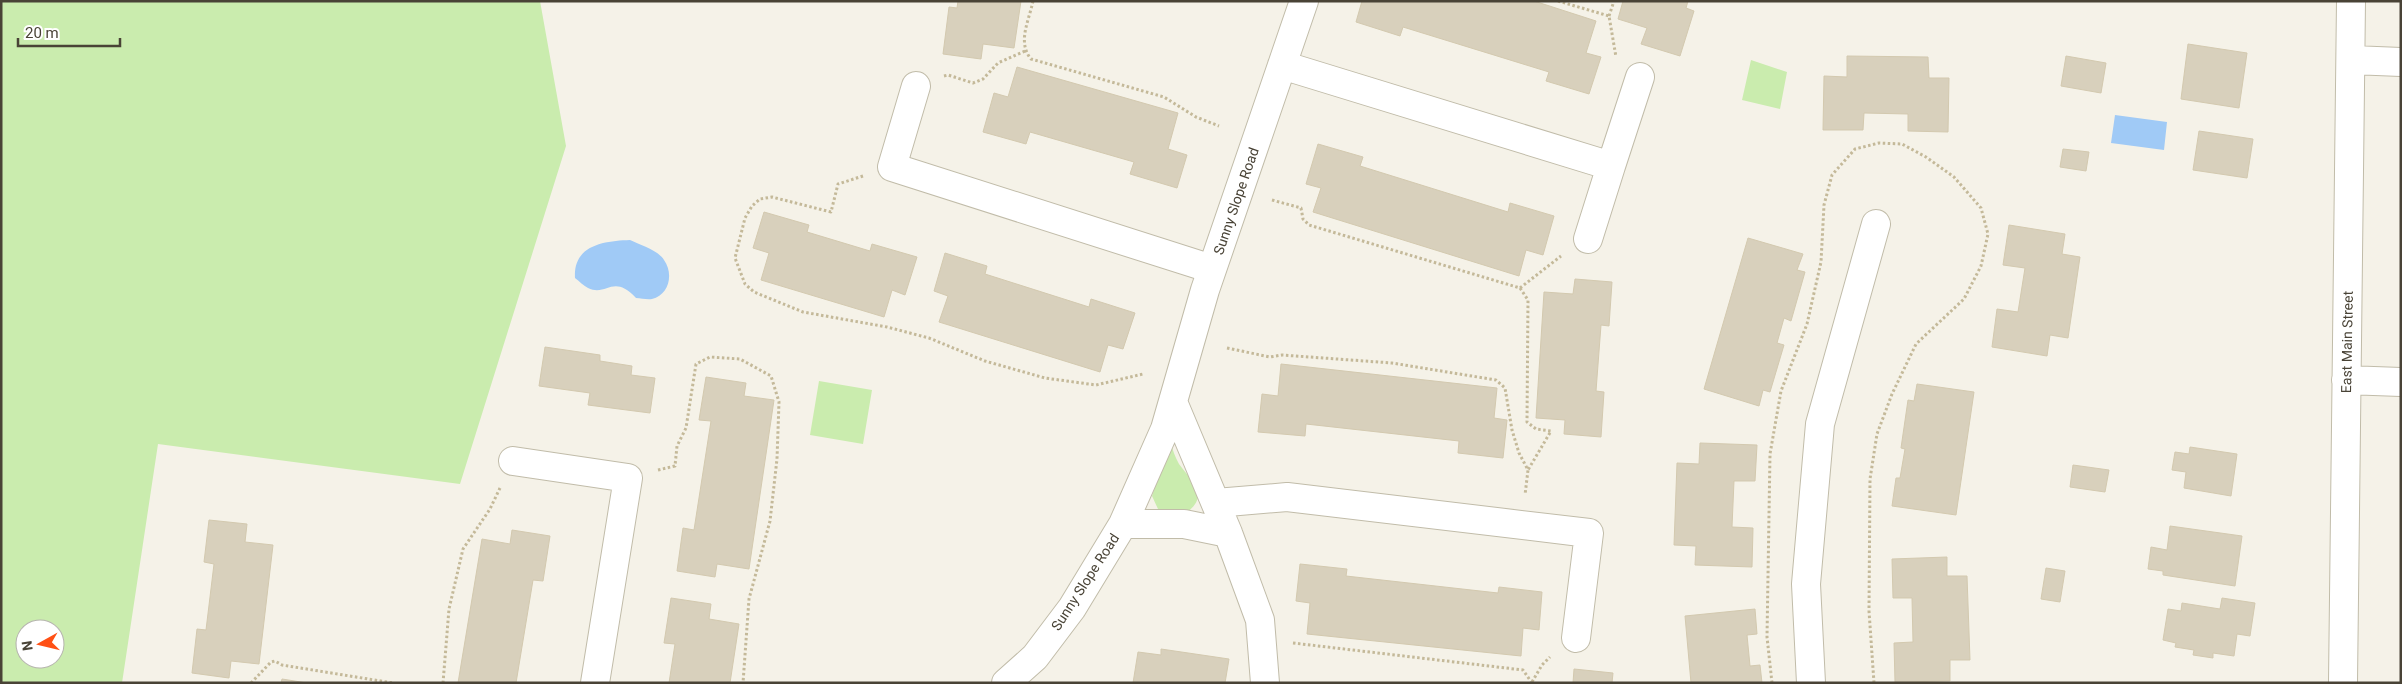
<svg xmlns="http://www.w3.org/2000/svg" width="2402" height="684" font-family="Roboto,sans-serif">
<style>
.green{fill:#caecae;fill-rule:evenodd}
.water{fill:#a0caf6}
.building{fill:#d8d0bc;stroke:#d3c9af}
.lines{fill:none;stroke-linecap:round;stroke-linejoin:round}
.minor-casing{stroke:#c1bca9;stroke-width:30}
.path{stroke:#c4b999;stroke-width:3;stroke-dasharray:2.5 2.5;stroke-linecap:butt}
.minor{stroke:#fff;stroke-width:28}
.labels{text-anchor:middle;stroke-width:4;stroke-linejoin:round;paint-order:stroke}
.street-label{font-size:14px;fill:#494336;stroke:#fff}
</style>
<rect width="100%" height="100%" fill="#f5f2e8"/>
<path class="green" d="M1,1h539l26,145 -106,338 -302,-40 -36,239h-121zM25,629h30v30h-30z
M1751,60l36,12 -7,37 -38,-9z
M819,381l53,9 -9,54 -53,-9z
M1170,442c3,8 5,15 9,22 12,17 32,31 7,49l-28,-4 -6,-13z"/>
<path class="water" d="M2115,115l52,7 -3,28 -53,-7z
M630,240c10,5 28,10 34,20 10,14 5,35 -12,39 -5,1 -11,-1 -16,-1 -23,-25 -29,-1 -48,-10 -4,-2 -9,-7 -13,-10 -2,-33 29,-37 55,-38z"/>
<path class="building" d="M958,1h63l-7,47 -31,-4 -2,15 -38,-5 6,-47 8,1z
M1362,1h172l62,20 -10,32 15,4 -12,37 -43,-13 3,-9 -146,-45 -3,9 -44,-14z
M1623,1h65l-2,7 8,3 -14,45 -39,-12 6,-16 -29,-9z
M2188,44l59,9 -8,55 -58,-9z
M1847,56l81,1 1,21h20l-1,54 -40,-1v-17l-44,-1 -1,17h-40l1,-54 23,1z
M2066,56l40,7 -5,30 -40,-7z
M1017,67l161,46 -10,36 19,6 -10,33 -47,-14 4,-12 -104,-30 -4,12 -43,-12 11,-39 14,4z
M2199,131l54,8 -6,39 -54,-8z
M1318,144l45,13 -3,9 148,46 2,-9 44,13 -11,39 -17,-5 -7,26 -206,-64 8,-24 -15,-4z
M2063,149l26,3 -3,19 -26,-4z
M764,212l45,13 -2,7 63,19 2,-7 45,13 -12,38 -13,-5 -8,27 -123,-37 8,-27 -16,-5z
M2009,225l56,9 -3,20 18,3 -12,81 -18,-3 -3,21 -55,-9 5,-38 21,3 7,-44 -22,-3z
M1748,238l55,16 -6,16 8,2 -14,49 -7,-3 -7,25 7,2 -14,47 -7,-2 -4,16 -55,-17z
M945,253l42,13 -2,8 104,33 2,-8 44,14 -12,36 -15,-4 -8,27 -161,-50 9,-26 -14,-5z
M1575,279l37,3 -3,44 -8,-1 -5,66 8,1 -3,45 -37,-3 1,-14 -29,-2 8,-126 29,2z
M545,347l55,8v6l32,5 -1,9 24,3 -5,35 -62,-8 2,-12 -51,-7z
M1281,364l216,24 -3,30 13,2 -4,38 -45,-5 1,-12 -153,-17 -1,12 -47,-4 4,-38 16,2z
M706,377l40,6 -2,13 30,4 -25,169 -32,-5 -2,13 -38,-6 6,-43 11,2 17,-109 -12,-1z
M1917,384l57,8 -18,123 -64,-9 4,-28h4l5,-29 -4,-1 7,-48 6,1z
M1700,443l57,2 -2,36h-21l-2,46 21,1 -1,39 -57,-2 1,-19 -22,-1 3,-82 22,1z
M2190,447l47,7 -6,42 -47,-8 2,-16 -14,-2 3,-18 14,2z
M2073,465l36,5 -4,22 -35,-5z
M209,520l38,4 -2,18 28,3 -14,119 -28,-3 -2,17 -37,-5 5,-44 9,1 8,-66 -10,-2z
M2170,526l72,10 -7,50 -72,-11v-4l-15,-2 3,-22 16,3z
M512,530l38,6 -7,45 -10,-1 -17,103h-58l24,-144 28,5z
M1947,557v19h20l3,84h-20v21l-55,1 -1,-39 19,-1 -1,-44h-19l-1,-39z
M1300,564l47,5 -1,7 152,17 1,-6 43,5 -3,38 -16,-2 -2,28 -214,-22 3,-31 -14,-2z
M2046,568l19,3 -5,31 -19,-3z
M671,598l40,6 -2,15 30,5 -9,59h-61l6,-39 -11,-1z
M2222,598l33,5 -5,33 -13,-2 -3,22 -21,-3v5l-20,-3 1,-5 -19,-3 1,-4 -13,-3 5,-31 13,2 1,-8 38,6z
M1755,609l2,25 -10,1 3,31 10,-1 2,18h-71l-6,-67z
M1161,649l68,10 -4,24h-92l5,-31 23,3z
M1574,669l39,4 -1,10h-39z
M282,679l25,4h-26z"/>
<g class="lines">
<defs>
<path id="minor" d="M2352,60l49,2
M1282,65l329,101 -23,73
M916,86l-24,81 320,102
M1611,166l29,-89
M2346,380l55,2
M1173,402l55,131 32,87 5,63
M513,461l115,17 -33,205
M1216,503l71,-6 302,36 -13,105
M1123,524h61l44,9
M1006,683l29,-26 37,-49 51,-84 42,-95 40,-139 99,-289
M1811,683l-5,-99 14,-160 56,-200
M2343,683l8,-682"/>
</defs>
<use href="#minor" class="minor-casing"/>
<path class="path" d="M1033,1c-4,20 -16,41 -2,58l133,38 32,20 23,9
M1558,1l51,15 7,41
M1609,16l5,-15
M944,76l4,-1 25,8 10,-4 15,-16 27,-12
M863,176l-25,8 -7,28 -59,-15 -12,2 -8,7 -7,12 -10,40 10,26 9,8 49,20 84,15 42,11 56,23 60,17 51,7 47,-11
M1272,200l29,8 2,11 6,6 211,63 8,12 -1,122 9,7 15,2 -23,39
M1520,288l41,-32
M1227,348l43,9 12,-2 110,8 104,17 9,8 7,42 7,23 9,17 -3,25
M658,470l17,-4 2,-20 9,-18 10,-64 14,-7 30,2 31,17 8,26 -2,57 -7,62 -21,78 -6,84
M1293,643l230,27 9,13
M1532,682l10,-17 8,-8
M251,683l20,-21 4,-1 7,4 111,18
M443,683l6,-74 14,-60 27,-40 10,-21
M1772,683l-5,-46 3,-183 11,-63 26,-67 14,-62 3,-57 8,-30 23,-26 24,-6 23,1 24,13 28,20 27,31 7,26 -7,32 -17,33 -48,45 -24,50 -15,40 -7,45 -1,132 5,72"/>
<use href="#minor" class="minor"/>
</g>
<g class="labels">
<g class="street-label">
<text transform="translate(1236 201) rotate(-71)" y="5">Sunny Slope Road</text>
<text transform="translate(2347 342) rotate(-89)" y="5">East Main Street</text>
<text transform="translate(1085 582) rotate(-57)" y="5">Sunny Slope Road</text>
</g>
</g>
<rect width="2402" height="684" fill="none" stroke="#494336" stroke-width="5"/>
<g transform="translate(40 644) rotate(262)"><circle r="24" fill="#ffffff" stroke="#b6b4af"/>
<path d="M0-4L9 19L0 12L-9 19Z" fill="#ff5015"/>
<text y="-8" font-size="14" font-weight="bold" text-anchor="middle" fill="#494336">N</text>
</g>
<path d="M18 38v8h102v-8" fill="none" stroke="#494336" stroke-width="2.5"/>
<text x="25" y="38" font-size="15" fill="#494336" stroke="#ffffff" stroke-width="4" paint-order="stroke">20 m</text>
</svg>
